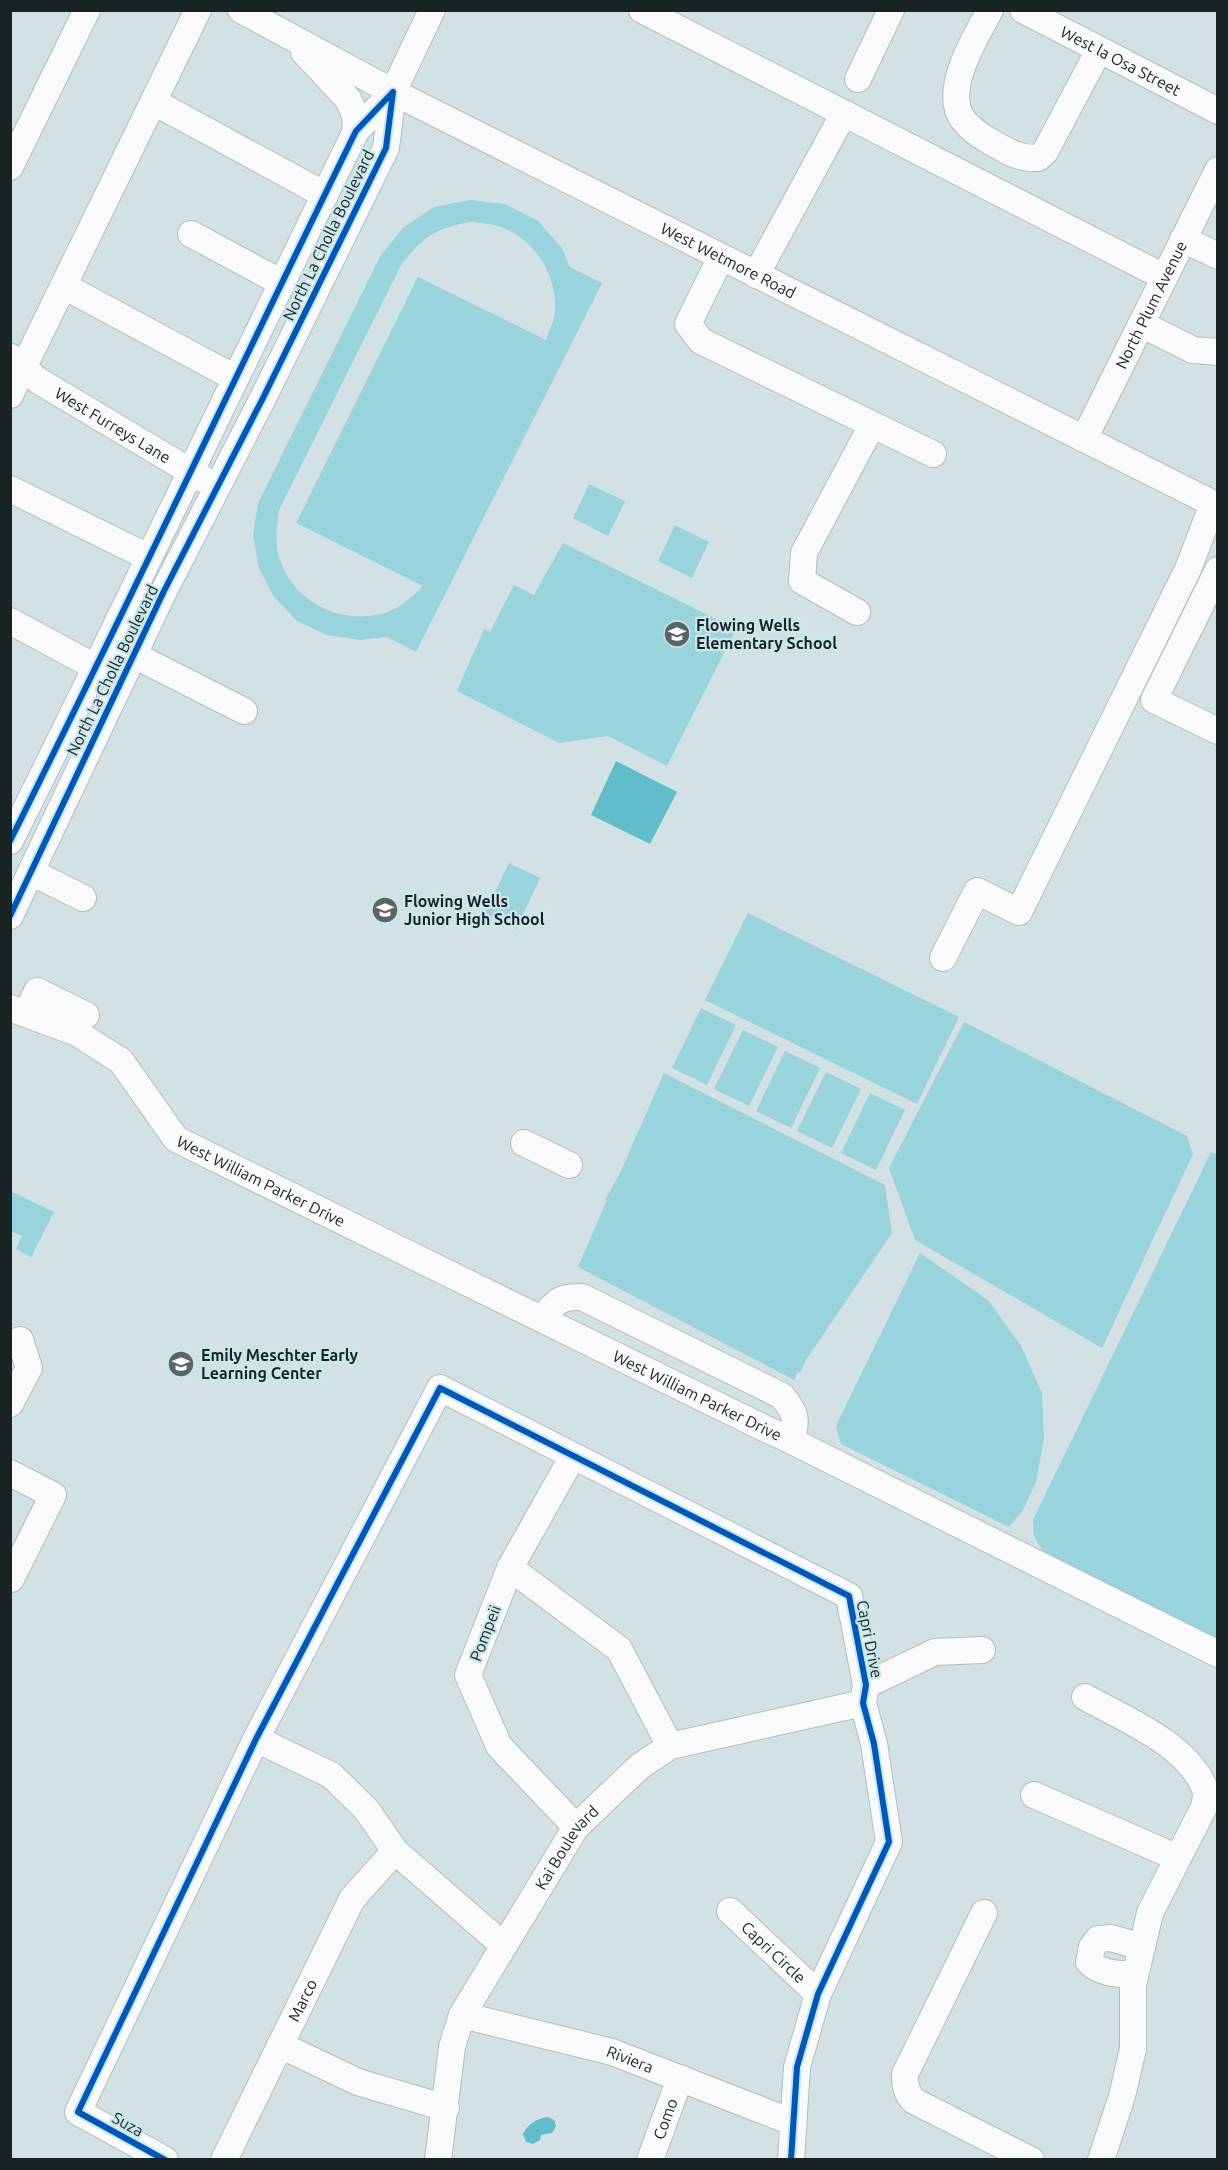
<svg xmlns="http://www.w3.org/2000/svg" width="1228" height="2170" font-family="Ubuntu,sans-serif">
<style>
.green{fill:#99d3db;fill-rule:evenodd}
.water{fill:#60bdc9}
.lines{fill:none;stroke-linecap:round;stroke-linejoin:round}
.minor-casing{stroke:#b1bebf;stroke-width:28}
.minor{stroke:#f8fafb;stroke-width:26}
.cycleway-casing{stroke:#cae7eb;stroke-width:10}
.cycleway{stroke:#0057b8;stroke-width:6}
.labels{text-anchor:middle;stroke-width:4.5;stroke-linejoin:round;paint-order:stroke}
.street-label{font-size:16px;fill:#182324;stroke:#cae7eb}
.poi-label{font-size:16px;font-weight:bold;fill:#182324;stroke:#cae7eb;text-anchor:start}
</style>
<rect width="100%" height="100%" fill="#d2e1e3"/>
<path class="green" d="M470,200l35,4 33,17 24,27 8,19 32,16 -186,369 -29,-15 -27,3 -33,-5 -30,-14 -23,-24 -15,-29 -6,-32 5,-33 123,-248 23,-28 30,-20zM470,222c9,1 19,1 28,4 36,11 60,49 57,87 -1,8 -6,18 -9,27l-128,-63 -122,246 127,63c-12,12 -25,24 -42,28 -42,10 -87,-12 -101,-54 -6,-16 -3,-34 -1,-50l122,-245c23,-29 33,-36 69,-43z
M589,484l36,17 -17,35 -35,-18z
M675,525l34,17 -17,36 -34,-17z
M563,543l173,86 -69,137 -59,-30 -49,7 -102,-52 27,-62 6,3 24,-47 20,10z
M509,863l31,15 -24,51 -31,-16z
M748,913l211,104 -42,87 -212,-104z
M701,1008l35,17 -29,60 -35,-17z
M964,1022l223,114 6,18 -91,194 -187,-108 -26,-72z
M743,1030l35,17 -29,59 -35,-17z
M785,1051l35,17 -29,60 -35,-17z
M826,1072l35,17 -29,59 -35,-17z
M664,1073l221,112 7,48 -86,127 -6,13 -2,-1 -4,8 -216,-113 29,-67h-2l15,-27z
M870,1093l35,17 -29,60 -35,-17z
M1211,1152l7,3 -1,485 -175,-90 -8,-14 -1,-16z
M10,1191l44,21 -23,45 -15,-8 6,-13 -11,-5z
M920,1253l68,47 33,46 21,47 2,46 -8,43 -13,28 -14,17 -168,-83 -5,-18z"/>
<path class="water" d="M616,761l61,31 -27,52 -59,-29z
M548,2117l6,3 2,6 -4,7 -11,2 -1,5 -7,4 -7,-2 -3,-8c6,-11 13,-15 25,-17z"/>
<g class="lines">
<defs>
<g id="minor">
<path id="s1" d="M241,10l152,82 825,414"/>
<path d="M642,10l522,267"/>
<path d="M990,10c-14,27 -41,69 -32,100 5,15 21,25 33,32 16,9 28,17 47,16l7,-6 54,-102"/>
<path id="s2" d="M1023,10l195,101"/>
<path d="M304,52l44,47 7,16 1,16"/>
<path d="M858,79l33,-69"/>
<path d="M154,102l171,93"/>
<path d="M10,167l77,-157"/>
<path d="M191,234l91,49"/>
<path d="M1183,239l35,17"/>
<path d="M721,257l-33,67 13,17 232,113"/>
<path d="M756,275l88,-162"/>
<path d="M64,286l171,92"/>
<path d="M1141,324l52,26 25,2"/>
<path id="s3" d="M11,357l28,24 164,98"/>
<path d="M10,395l188,-385"/>
<path id="s4" d="M1084,439l134,-269"/>
<path d="M10,489l138,68"/>
<path d="M1218,570l-64,130 64,31"/>
<path d="M857,612l-55,-31 2,-28 68,-128"/>
<path d="M10,621l87,47"/>
<path d="M120,648l124,63"/>
<path d="M10,841c118,-236 230,-474 346,-710l37,-39 39,-82"/>
<path d="M31,872l52,26"/>
<path d="M10,916l154,-325 99,-193 123,-250 7,-56"/>
<path d="M943,958l34,-67 42,21 169,-343 25,-65"/>
<path id="s5" d="M10,1008l67,25 44,28 55,78 249,123c113,55 226,111 339,166l26,12c9,-20 5,-28 -8,-44l-200,-99c-22,-1 -27,5 -40,22"/>
<path d="M26,1014l11,-23 49,24"/>
<path d="M524,1143l45,22"/>
<path d="M10,1404l19,-36 -9,-28"/>
<path d="M790,1440l428,214"/>
<path d="M573,1456l-63,112 -42,107 31,71 77,81"/>
<path d="M10,1473l43,22 -42,84"/>
<path d="M510,1568l109,81 51,97"/>
<path d="M866,1685l69,-33 47,-2"/>
<path d="M1085,1697c39,22 103,47 120,92 2,5 0,13 -1,18l-54,106 -17,72v64l-11,47 -21,64"/>
<path d="M256,1739l75,36 35,34 29,42 108,94"/>
<path d="M1034,1795l144,63"/>
<path id="s6" d="M730,1911l88,83"/>
<path d="M984,1913l-79,161c0,12 1,19 9,27l117,59"/>
<path d="M1135,1975c-15,-1 -35,-1 -46,-13l3,-15 6,-8 13,-1 31,9"/>
<path id="s7" d="M462,2015l150,37 180,70"/>
<path d="M280,2045l78,37 88,26"/>
<path d="M165,2160l-87,-48 178,-373 184,-351 409,208 17,89 -3,18 11,41 15,98 -71,152 -21,73 -6,93"/>
<path id="s8" d="M224,2160l128,-261 43,-48"/>
<path id="s9" d="M438,2160l14,-113 10,-32 114,-188 63,-60 31,-21 193,-43"/>
<path id="s10" d="M650,2160l30,-82"/>
</g>
</defs>
<use href="#minor" class="minor-casing"/>
<use href="#minor" class="minor"/>
<defs>
<path id="cycleway" d="M10,841c118,-236 230,-474 346,-710l37,-39
M10,916l154,-325 99,-193 123,-250 7,-56
M165,2160l-87,-48 178,-373 184,-351 409,208 17,89 -3,18 11,41 15,98 -71,152 -21,73 -6,93"/>
</defs>
<use href="#cycleway" class="cycleway-casing"/>
<use href="#cycleway" class="cycleway"/>
</g>
<defs>
<symbol id="school-disc" viewBox="-11 -11 22 22"><circle r="9.5" fill="#596667" stroke="#cae7eb"/><path d="M0-5L7-2L0 1L-7-2ZM-4 1L0 2.5L4 1V4Q0 6-4 4Z" fill="#fff"/></symbol>
</defs>
<g fill-rule="evenodd">
<use href="#school-disc" x="662" y="619" width="30" height="30"/>
<use href="#school-disc" x="370" y="895" width="30" height="30"/>
<use href="#school-disc" x="166" y="1349" width="30" height="30"/>
</g>
<g class="labels">
<g class="street-label">
<text dy="6" stroke="none"><textPath href="#s2" startOffset="110">West la Osa Street</textPath></text>
<text transform="translate(328 235) rotate(-64)" y="6">North La Cholla Boulevard</text>
<text dy="6" stroke="none"><textPath href="#s1" startOffset="548">West Wetmore Road</textPath></text>
<text dy="6" stroke="none"><textPath href="#s4" startOffset="150">North Plum Avenue</textPath></text>
<text dy="6" stroke="none"><textPath href="#s3" startOffset="123">West Furreys Lane</textPath></text>
<text transform="translate(112 670) rotate(-64)" y="6">North La Cholla Boulevard</text>
<text dy="6" stroke="none"><textPath href="#s5" startOffset="314">West William Parker Drive</textPath></text>
<text dy="6" stroke="none"><textPath href="#s5" startOffset="800">West William Parker Drive</textPath></text>
<text transform="translate(485 1633) rotate(-69)" y="6">Pompeii</text>
<text transform="translate(870 1639) rotate(79)" y="6">Capri Drive</text>
<text dy="6" stroke="none"><textPath href="#s9" startOffset="345">Kai Boulevard</textPath></text>
<text dy="6" stroke="none"><textPath href="#s6" startOffset="60">Capri Circle</textPath></text>
<text dy="6" stroke="none"><textPath href="#s8" startOffset="178">Marco</textPath></text>
<text dy="6" stroke="none"><textPath href="#s7" startOffset="174">Riviera</textPath></text>
<text dy="6" stroke="none"><textPath href="#s10" startOffset="44">Como</textPath></text>
<text transform="translate(128 2124) rotate(29)" y="6">Suza</text>
</g>
<g class="poi-label">
<text x="696" y="631">Flowing Wells<tspan x="696" dy="18">Elementary School</tspan></text>
<text x="404" y="907">Flowing Wells<tspan x="404" dy="18">Junior High School</tspan></text>
<text x="201" y="1361">Emily Meschter Early<tspan x="201" dy="18">Learning Center</tspan></text>
</g>
</g>
<rect width="1228" height="2170" fill="none" stroke="#182324" stroke-width="24"/>
</svg>
